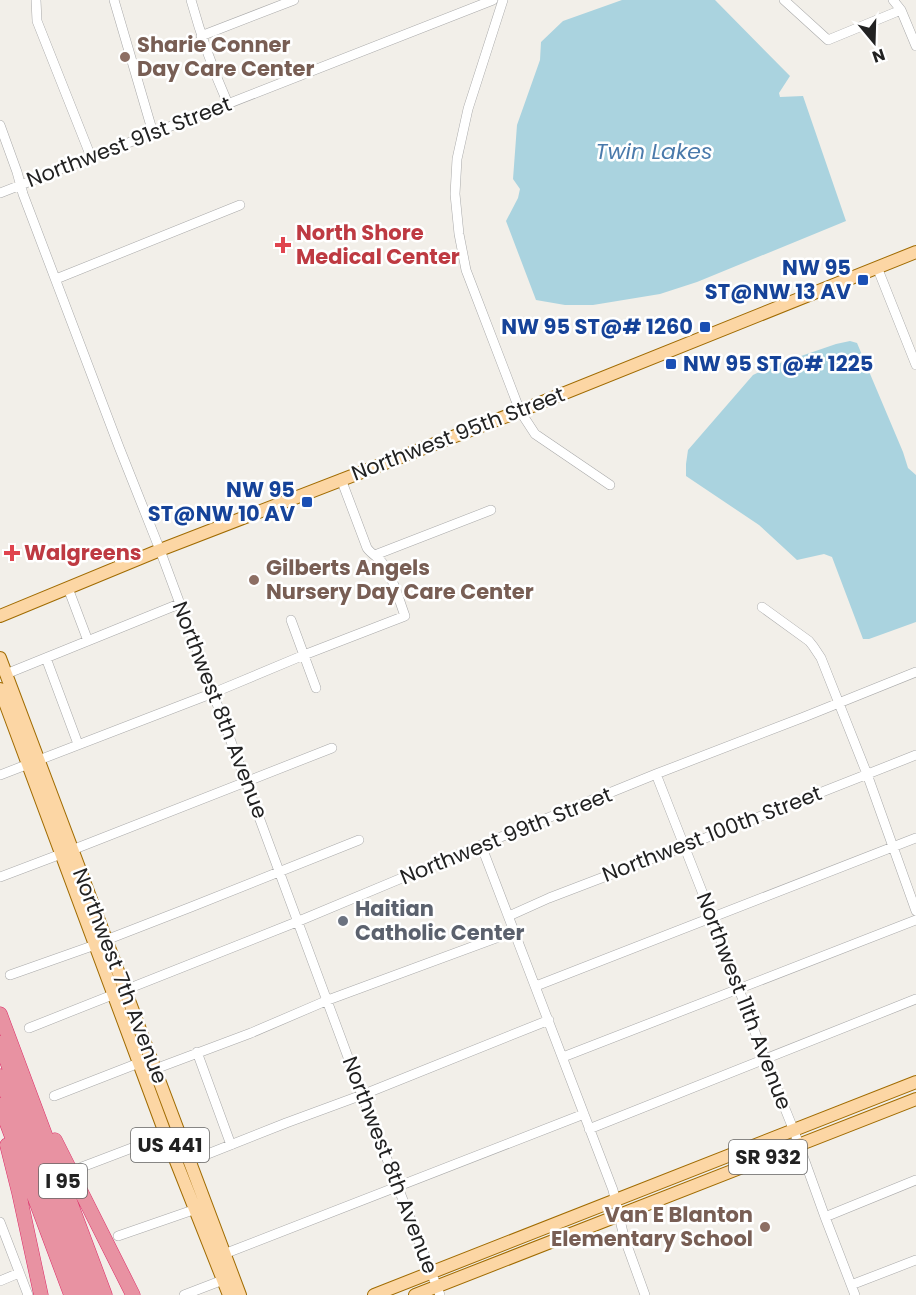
<svg xmlns="http://www.w3.org/2000/svg" width="916" height="1295" font-family="Poppins,sans-serif">
<style>
.water{fill:#aad3df}
.lines{fill:none;stroke-linecap:round;stroke-linejoin:round}
.minor-casing{stroke:#a9a9a9;stroke-width:10}
.major-casing{stroke:#a06b00;stroke-width:14}
.highway-casing{stroke:#dc2a67;stroke-width:15}
.minor{stroke:#fff;stroke-width:9}
.major{stroke:#fcd6a4;stroke-width:12}
.highway{stroke:#e892a2;stroke-width:14}
.education-dot{fill:#8d6e63;stroke:#fff;stroke-width:2}
.health-dot{fill:#e0444e;stroke:#fff;stroke-width:2}
.transit-dot{fill:#1a4fb4;stroke:#fff;stroke-width:2}
.worship-dot{fill:#6b7280;stroke:#fff;stroke-width:2}
.labels{text-anchor:middle;stroke-width:5;stroke-linejoin:round;paint-order:stroke}
.shield{fill:#fff;stroke:#646464;stroke-width:1.5}
.shield-label{font-size:20px;font-weight:bold;fill:#222}
.education-label{font-size:21px;font-weight:bold;fill:#785e54;stroke:#fff;text-anchor:start}
.street-label{font-size:21px;fill:#222;stroke:#fff}
.health-label{font-size:21px;font-weight:bold;fill:#be3a42;stroke:#fff;text-anchor:start}
.transit-label{font-size:21px;font-weight:bold;fill:#164399;stroke:#fff;text-anchor:end}
.worship-label{font-size:21px;font-weight:bold;fill:#5b616d;stroke:#fff;text-anchor:start}
.water-label{font-size:22px;font-style:italic;fill:#4a7aab;stroke:#fff}
</style>
<rect width="100%" height="100%" fill="#f2efe9"/>
<path class="water" d="M622,0h93l75,76 -11,17 1,4 23,-1 43,125 -149,61 -37,12 -67,11h-28l-29,-5 -30,-79 12,-23 2,-9 -7,-10 4,-54 23,-65 1,-18 22,-21z
M850,341l7,2 46,109 5,16 8,7v147l-47,17h-6l-31,-82 -8,-3 -27,6 -38,-35 -73,-49v-12l2,-14 65,-75 19,-9 64,-22z"/>
<g class="lines">
<defs>
<path id="minor" d="M36,0l1,21 54,136
M114,0l39,133
M191,0c10,36 22,70 37,104
M503,0l-35,109 -11,50 -2,35 4,40 7,36 54,141 15,23 75,51
M784,0l44,40 73,-30
M893,0l8,10 15,36
M201,36l93,-36
M0,125l17,47 6,22 96,253 41,103 202,545 78,200
M0,193l493,-193
M877,267l39,98
M56,279l184,-74
M375,555l116,-45
M68,588l20,53
M762,607l47,34 4,5 8,12 46,116 49,137
M291,620l25,68
M46,658l32,86
M6,674l173,-70
M656,774l56,143 53,142 29,72 31,86 30,78
M0,775l213,-82 91,-38 101,-39c-6,-16 -11,-36 -21,-51 -4,-7 -12,-10 -17,-17l-26,-69
M481,845l132,345 11,47 21,58
M72,850l260,-102
M0,877l61,-23
M509,916l40,-18 136,-52 231,-91
M106,940l85,-33 168,-67
M10,975l85,-30
M536,986l380,-148
M29,1028l270,-107 182,-76 175,-71 148,-57 112,-45
M197,1052l34,93
M563,1057l353,-137
M155,1069l96,-36 77,-33 187,-69
M54,1096l90,-35
M589,1129l327,-130
M190,1161l96,-38 76,-28 187,-75
M82,1167l84,-32
M825,1217l91,-37
M0,1222l28,73
M118,1236l78,-27
M224,1254l360,-140
M0,1281l19,-8
M851,1285l65,-25
M184,1295l39,-15"/>
<path id="major" d="M0,616l160,-66 360,-139 396,-159
M0,658l240,637
M0,689l168,452 61,154
M374,1295l542,-213
M415,1295l501,-196"/>
<path id="highway" d="M0,1014l105,281
M0,1043l94,252
M0,1076l82,219
M0,1105l71,190
M55,1140l78,155
M7,1145l12,48 22,102"/>
</defs>
<use href="#minor" class="minor-casing"/>
<use href="#major" class="major-casing"/>
<use href="#highway" class="highway-casing"/>
<use href="#minor" class="minor"/>
<use href="#major" class="major"/>
<use href="#highway" class="highway"/>
</g>
<g class="education-dot">
<circle cx="125" cy="57" r="6"/>
<circle cx="254" cy="580" r="6"/>
<circle cx="765" cy="1227" r="6"/>
</g>
<g class="health-dot">
<path d="M280 236h6v6h6v6h-6v6h-6v-6h-6v-6h6z"/>
<path d="M9 544h6v6h6v6h-6v6h-6v-6h-6v-6h6z"/>
</g>
<g class="transit-dot">
<rect x="857" y="274" width="12" height="12" rx="3"/>
<rect x="699" y="321" width="12" height="12" rx="3"/>
<rect x="665" y="358" width="12" height="12" rx="3"/>
<rect x="301" y="496" width="12" height="12" rx="3"/>
</g>
<circle class="worship-dot" cx="343" cy="921" r="6"/>
<g class="labels">
<g class="shield">
<rect x="131" y="1128" width="78" height="34" rx="4.5"/>
<rect x="729" y="1140" width="78" height="34" rx="4.5"/>
<rect x="39" y="1164" width="48" height="34" rx="4.5"/>
</g>
<g class="shield-label">
<text x="170" y="1152">US 441</text>
<text x="768" y="1164">SR 932</text>
<text x="63" y="1188">I 95</text>
</g>
<g class="education-label">
<text x="137" y="52">Sharie Conner<tspan x="137" dy="24">Day Care Center</tspan></text>
<text x="266" y="575">Gilberts Angels<tspan x="266" dy="24">Nursery Day Care Center</tspan></text>
<text x="753" y="1222" text-anchor="end">Van E Blanton<tspan x="753" dy="24">Elementary School</tspan></text>
</g>
<g class="street-label">
<text transform="translate(129 142) rotate(-21)" y="7">Northwest 91st Street</text>
<text transform="translate(458 434) rotate(-21)" y="7">Northwest 95th Street</text>
<text transform="translate(220 710) rotate(69)" y="7">Northwest 8th Avenue</text>
<text transform="translate(712 834) rotate(-21)" y="7">Northwest 100th Street</text>
<text transform="translate(506 836) rotate(-22)" y="7">Northwest 99th Street</text>
<text transform="translate(120 976) rotate(69)" y="7">Northwest 7th Avenue</text>
<text transform="translate(744 1001) rotate(69)" y="7">Northwest 11th Avenue</text>
<text transform="translate(390 1165) rotate(69)" y="7">Northwest 8th Avenue</text>
</g>
<g class="health-label">
<text x="296" y="240">North Shore<tspan x="296" dy="24">Medical Center</tspan></text>
<text x="24" y="560">Walgreens</text>
</g>
<g class="transit-label">
<text x="851" y="275">NW 95<tspan x="851" dy="24">ST@NW 13 AV</tspan></text>
<text x="693" y="334">NW 95 ST@# 1260</text>
<text x="683" y="371" text-anchor="start">NW 95 ST@# 1225</text>
<text x="295" y="497">NW 95<tspan x="295" dy="24">ST@NW 10 AV</tspan></text>
</g>
<g class="worship-label">
<text x="355" y="916">Haitian<tspan x="355" dy="24">Catholic Center</tspan></text>
</g>
<g class="water-label">
<text x="654" y="159">Twin Lakes</text>
</g>
</g>
<g transform="translate(874 42) rotate(161)" stroke="#ffffff" stroke-width="4.5" paint-order="stroke">
<path d="M0-4.5L10 22L0 15L-10 22Z" fill="#222222"/>
<text y="-9" font-size="16" font-weight="bold" text-anchor="middle" fill="#222222">N</text>
</g>
</svg>
